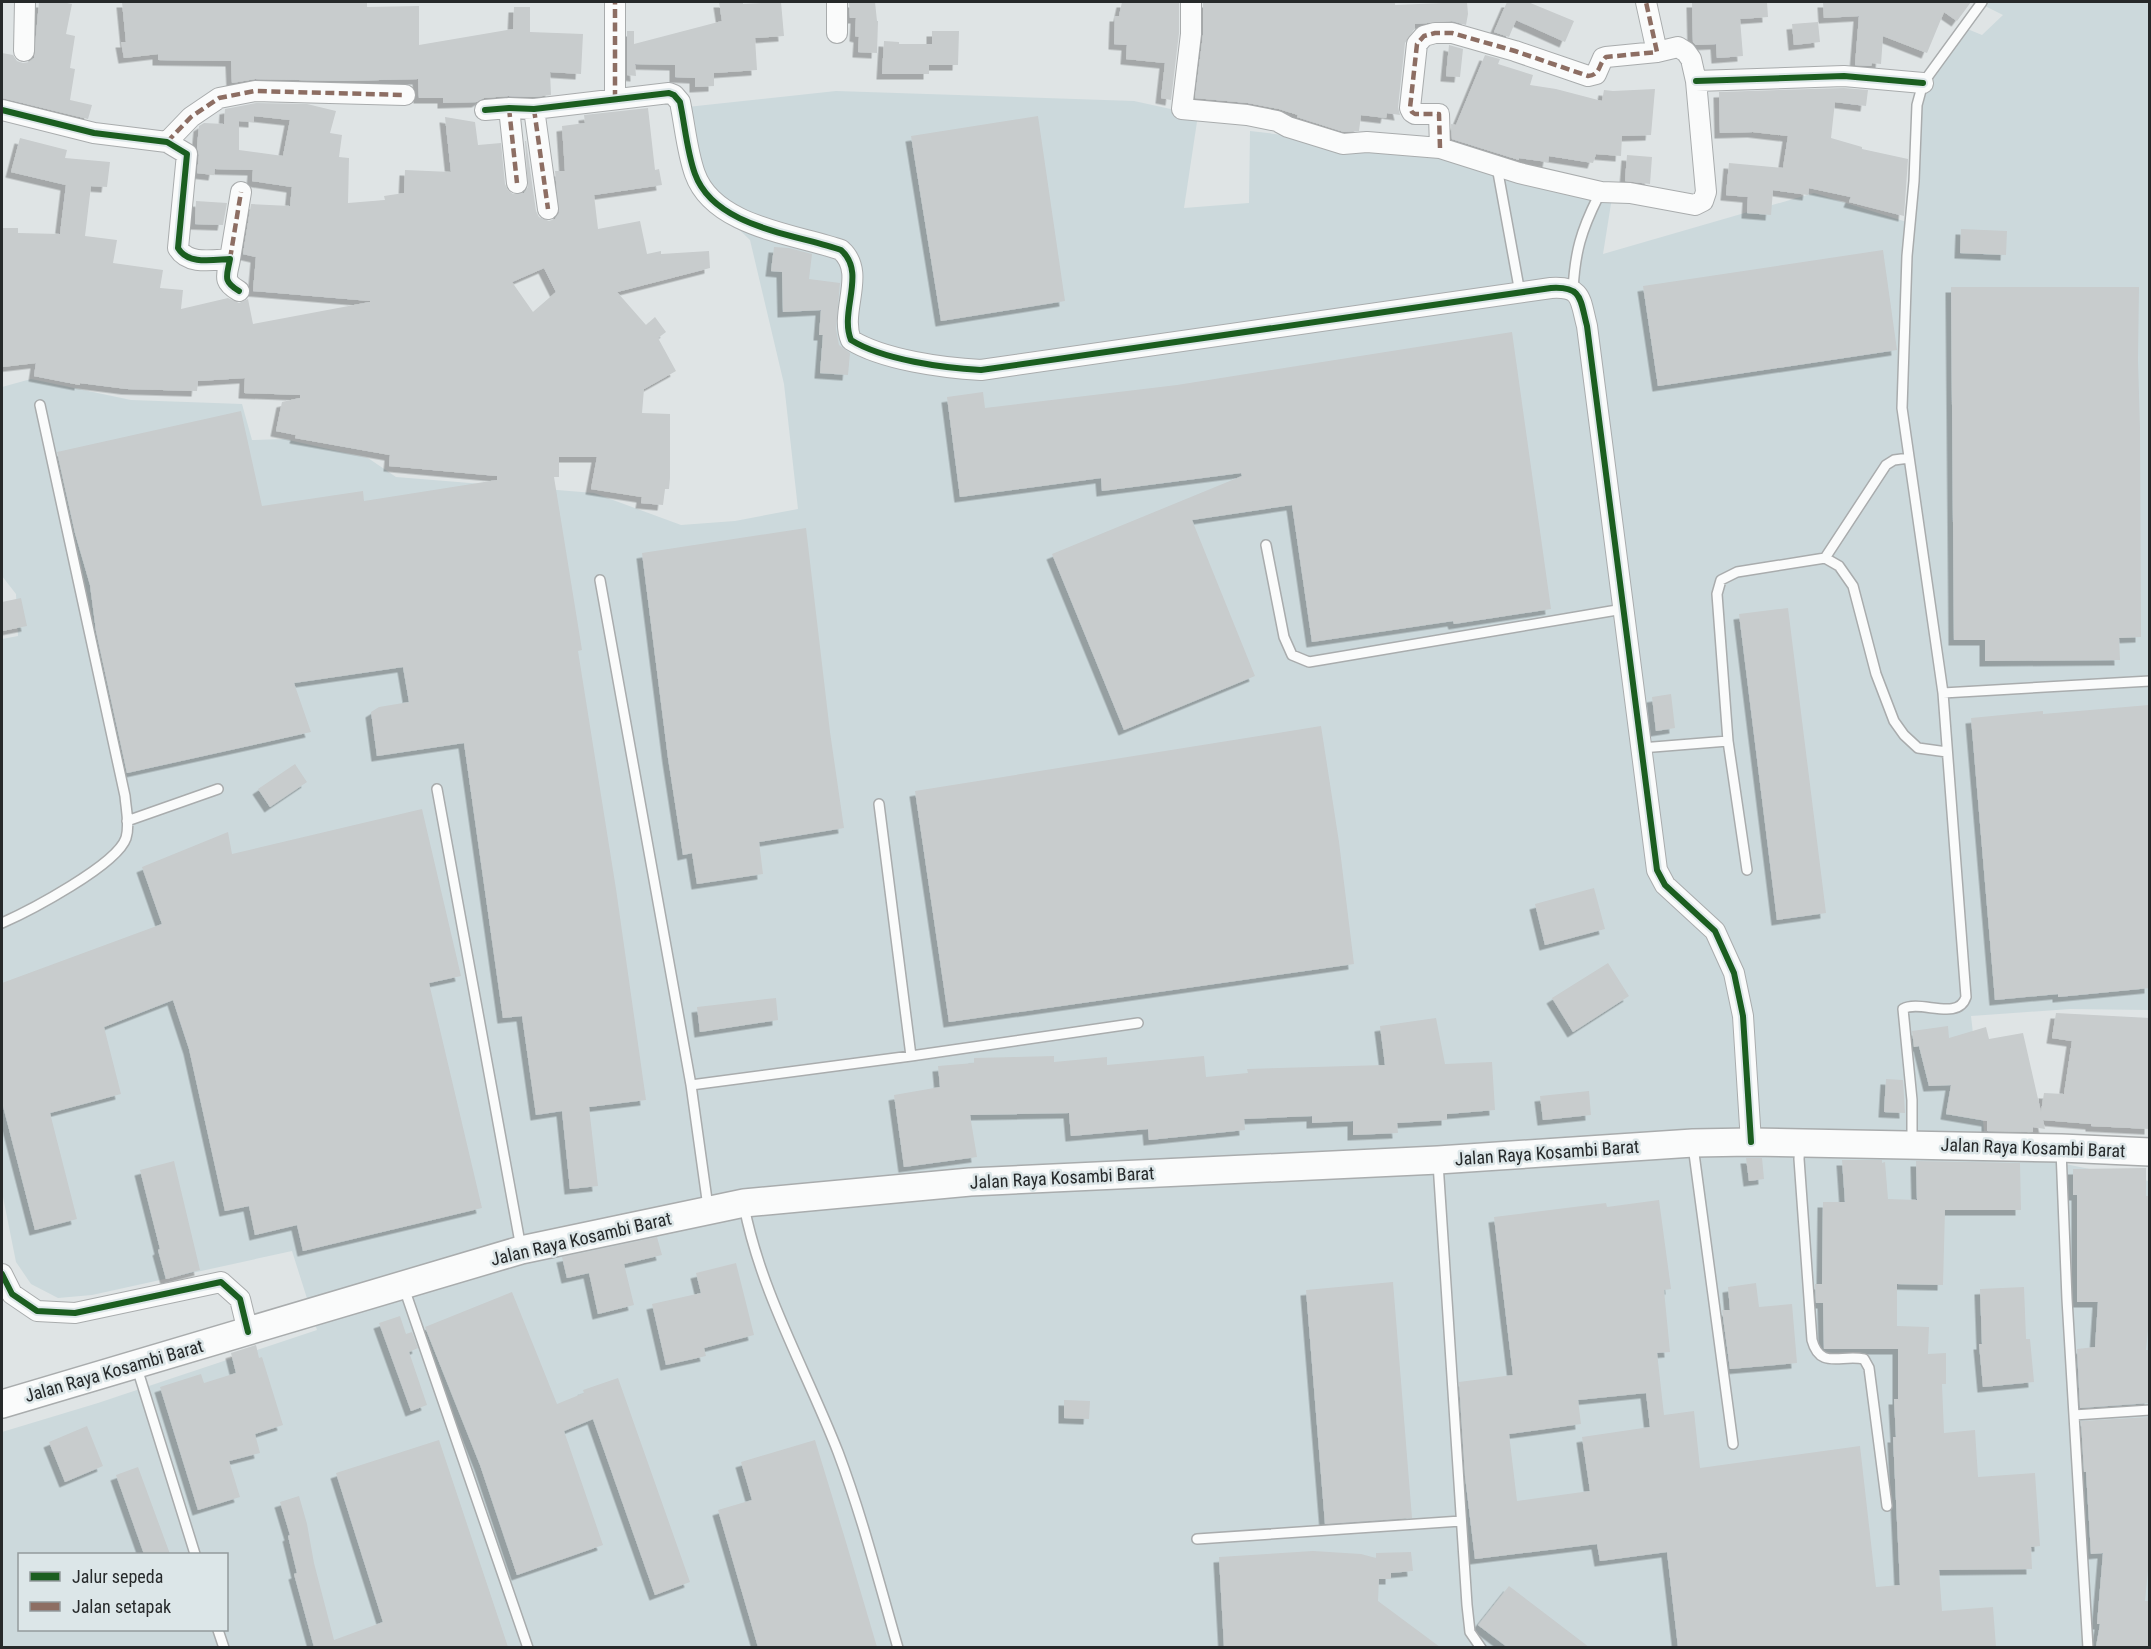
<svg xmlns="http://www.w3.org/2000/svg" width="2151" height="1649" font-family="'Roboto Condensed',sans-serif">
<style>
.built{fill:#ccd9dc;fill-rule:evenodd}
.building{fill:#c8cccd;fill-rule:evenodd;filter:url(#shadow)}
.lines{fill:none;stroke-linecap:round;stroke-linejoin:round}
.lane-casing{stroke:#a9acad;stroke-width:12}
.street-casing{stroke:#a9acad;stroke-width:22}
.secondary-casing{stroke:#a9acad;stroke-width:30}
.lane{stroke:#fafbfb;stroke-width:9}
.street{stroke:#fafbfb;stroke-width:20}
.secondary{stroke:#fafbfb;stroke-width:27}
.quiet{stroke:#8d6e63;stroke-width:4.5;stroke-dasharray:9 4.5;stroke-linecap:butt}
.cycleway-casing{stroke:#dce6e8;stroke-width:10}
.cycleway{stroke:#1b5e20;stroke-width:6}
.labels{text-anchor:middle;stroke-width:5;stroke-linejoin:round;paint-order:stroke}
.street-label{font-size:18px;fill:#26292a;stroke:#dce6e8}
</style>
<defs>
<filter id="shadow"><feDropShadow dx="-5.5" dy="5.5" stdDeviation="0" flood-color="#0004"/></filter>
</defs>
<rect width="100%" height="100%" fill="#dfe4e5"/>
<path class="built" d="M1988,2h161v1008l-79,-1 -99,7 15,132 163,33v466l-2147,1v-216l96,-29 219,-73 -25,-79 -200,44 -34,3 -27,-14 -15,-22 -14,-70v-553l16,-3 -2,-42 -14,-18v-189l29,-8 100,21 111,4 10,36 32,-1 84,19 28,19 198,16 87,32 54,-4 63,-12 -14,-125 -34,-144 -56,-54 -16,-78 158,-17 298,10 64,14 -14,93 65,-5 1,-72 227,27 137,27 -11,69 211,-61 99,31 10,-139 42,-57 17,7 21,-20 -18,-9zM20,1554h206v76h-206z"/>
<path class="building" d="M39,2h23l10,2 -6,30 9,2 -5,32 5,1 -5,31 22,5 -4,14 -86,-21v-45l11,2 4,6 6,2 6,-1 5,-4z
M122,2h245v5l52,-1v39l94,-16 1,-22h16v25l53,2 -2,40 -31,-2 1,23 -17,2 -26,-1 -24,2 -7,4 -34,1v-5h-24l-1,-19 -76,2 -87,-2 -23,4 -1,-22 -73,-1v-6l-34,4 -3,-16h5z
M719,2h24v2l38,-2 3,34 -29,2 2,32 -43,3v13l-19,1v-9l-20,-1v-12l-40,-1 1,12 -9,-1v-44h7v13l88,-23z
M849,2h26l2,19h1l-1,32 -19,-1 1,-15 -4,-1 1,-18h-6z
M1122,2h57v31l-8,67 -10,-2 4,-35 -39,-4 1,-14 -13,-1 1,-28h4z
M1203,2h192v3l72,-3 1,12 -2,11 -14,-4 -37,3v4l-10,15 -7,64 2,8 -13,-2 -1,5 -25,-3 -2,16 -15,1 -47,-15 1,-2 -19,-6 -31,-6 -53,-5 8,-63z
M1507,2h21l46,19 -9,21 -49,-22 -7,17 -15,-5z
M1692,2h75l1,15 -28,2 3,37 -26,2 -1,-14 -20,1 -3,-3z
M1823,2h148l-14,19 -13,-9 -17,41 -44,-17 -2,28 -9,-1 -1,3 -16,-1 4,-49 -35,2z
M1818,22l2,20 -26,3 -2,-21z
M932,31h27l-1,34h-29v9h-47l2,-33 15,1v2h33z
M1449,45l14,4 -3,28 -14,-1z
M1485,55l15,4 -2,5 35,11 -3,10 26,4 46,12 2,-11 9,1 42,-2 -4,46 -29,1 -1,20 -25,-2 -3,9 -44,-7 -1,6 -29,-4v2l-67,-21 -1,-15 5,1z
M1844,88l24,2 -2,16 -31,-4 -4,36 31,9v2l46,10 -4,57 -55,-14 2,-5 -42,-9 -1,7 -35,-5 -2,25 -24,-2 1,-16 -22,-2 3,-32 54,5 5,-32 -35,-4 -33,1 -1,-41z
M256,103l51,1 29,7 -6,22 12,2 -3,22 10,1 -1,45 37,-3 -1,-4 20,-3 1,-23 46,2 -6,-55 30,5 3,23 23,-2 4,41 3,6 5,4 11,-1 4,-6 -3,-46h1l10,70 3,6 10,4 6,-2 4,-6 -4,-42h10l-3,-45 23,-3 -1,-8 64,-7 7,62 4,-1 3,16 -68,10 4,34 42,-8 7,33 14,-3v3l48,-3 1,17 -93,24 29,33 9,-8 11,15 -8,6 18,33 -32,18 -2,24 28,1v64l-1,11h-4l-2,16 -22,-2 1,-6 -51,-8 6,-32h-38v20h-5l28,173 -4,1 38,238 30,211 -57,7 9,79 -28,3 -8,-78 -26,4 -14,-99 -19,2 -39,-275 -87,13 -6,-44 8,-5 30,-5 -6,-35 -109,16 17,49 -184,41 -31,-142 -6,-46 -15,-52 -18,-81 184,-41 21,95 101,-15 1,10 133,-21v-4l-108,-10 1,-11 -95,-17 1,-3 -20,-4 6,-29 18,-4v-3l-56,-2 1,-15 -47,3 -1,10 -70,-2 -47,-6v2l-46,-9 2,-13 -34,4v-139h16v5l42,1 6,-49 -55,-13 9,-34 47,12 -2,8 45,4 -3,25 -16,-1 -6,50 32,4 -4,23 50,7 -3,18 23,2 -2,19 47,-11 11,5 9,-4 5,25 117,-22v-1l-117,-10 3,-34 -13,-3 8,-50 39,2 2,-19 -40,-6 1,-11 -38,-1 -1,6 -17,-2 2,-18 -2,-8 2,-21 5,-3 20,1 1,-15zM254,116l36,4 -7,36 -44,-6v-29l15,1zM544,268l12,24 -23,20 -21,-30z
M1038,116l27,185 -124,20 -30,-185z
M1627,155l25,2 -2,27 -25,-3z
M196,201l31,2 -4,22 -28,-1z
M1961,229l46,2 -1,24 -46,-2z
M774,247l15,1 23,6 -3,25 31,4 -4,46 3,16 11,8 -2,22 -28,-2 3,-38h-4l2,-25 -38,2 -1,-40 -11,-1z
M1883,250l14,100 -239,36 -15,-100z
M1951,287h188l-1,73 2,68 1,209 -22,1 1,22 -135,1v-21h-31z
M1512,332l39,277 -97,15 -1,-3 -141,21 -20,-137 -100,15 63,156 -131,54 -72,-176 190,-78 -1,-3 -139,18 -1,-13 -141,19 -13,-100 36,-5 2,16 192,-23z
M806,528l24,204 14,96 -85,14 4,32 -66,10 -5,-31 -9,2 -15,-97 -26,-205z
M21,598l6,28 -25,5v-29z
M1788,608l38,305 -49,7 -38,-306z
M1671,694l4,34 -19,3 -4,-34z
M2149,705l1,283 -92,9v-3l-63,6 -24,-282 72,-7v3z
M1321,726l18,116 15,122 -405,58 -34,-231z
M295,764l12,18 -37,25 -12,-18z
M422,809l39,167 -32,7 53,225 -179,43 -6,-26 -42,10 -6,-29 -24,5 -36,-162 -16,-49 -69,27 17,67 -71,19 27,106 -42,11 -33,-128v-119l160,-59 -20,-57 86,-35 4,22z
M1594,888l11,41 -60,16 -10,-41z
M1608,963l21,33 -56,36 -21,-34z
M776,998l2,22 -78,12 -3,-25z
M2056,1013l94,5v111l-59,-3v-2l-48,-4 2,9 -12,-2v5l-46,-1v-10l-41,-7 5,-29 -22,1 -10,-40 -5,1 -2,-16 36,-5 1,12 37,-11 3,12 34,-6 18,79 3,-19 20,1 8,-53 -20,-3z
M1436,1018l9,46 47,-2 3,48 -48,4v6l-50,3 1,10 -45,2v-14l-41,2v-7l-68,3 1,11 -96,10 -1,-11 -77,7 -2,-23 -99,2 7,42 -73,10 -10,-72 46,-8 -2,-21 36,-3v-5l80,-2v6l53,-5v8l97,-9 2,21 42,-4 -1,-4 138,-4 -5,-39z
M1886,1079l17,1 2,33 -21,-1z
M1589,1091l2,24 -48,5 -3,-24z
M1746,1158h16l2,21 -15,2z
M1842,1160h40v3l3,-1 3,37 29,1 -1,-39 104,2 1,47h-76l-2,75 -46,-1v42l32,1 -1,27 18,-1v31h-4l2,49 31,-3 3,47 57,-4 5,73 -9,1 1,22 -93,1 3,41 51,-4 3,40h-318l-11,-95 -67,9 -3,-17 -122,15 -10,-83 -6,-94 54,-7 -19,-158 112,-14 1,4 52,-7 12,89 -7,1 6,62 -13,1 7,62 30,-4 6,57 160,-22 16,141 24,-2 -7,-148h3l-2,-38h4v-50h-74l-1,-46h-7l-1,-19h7l1,-82h22zM1646,1393l4,34 -68,10 8,54 -73,10 -8,-67 72,-10 -3,-24z
M174,1161l26,109 -34,9 -8,-29 2,-1 -20,-79z
M2146,1168v28h4v114l-4,40h4v53l-70,5 -3,-59 18,-2 3,-45h-21v-107h-4v-26z
M657,1237l5,18 -38,9 10,41 -36,9 -9,-41 -22,5 -5,-21z
M736,1263l18,72 -50,13 2,8 -40,9 -14,-61 49,-11 -5,-20z
M1393,1282l19,236 -87,6 -19,-234z
M1756,1283l3,24 33,-3 5,59 -67,6 -8,-59h8l-2,-23z
M2024,1287l2,52h4l4,43 -51,5 -4,-43h3l-2,-55z
M512,1292l45,112 27,-11 -1,-3 35,-12 72,204 -35,13 -62,-176 -29,12 39,114 -86,30 -37,-110 -55,-138z
M400,1316l6,18 6,-2 6,16 -9,4 18,53 -16,6 -32,-88z
M256,1345l3,13 3,-1 21,68 -28,9 5,19 -31,8 11,36 -42,13 -38,-123 41,-13 3,9 32,-10 -5,-20z
M1064,1400l26,1 -1,18 -25,-1z
M2150,1417v133l-5,51h5v46h-54l4,-23h-3l6,-71 -12,1 -5,-82h-2l-3,-51z
M87,1426l16,40 -38,16 -16,-40z
M439,1440l69,207h-194l-20,-73 3,-1 -9,-37 2,-1 -10,-33 19,-6 8,28 7,39 20,77 49,-18 -47,-149z
M815,1440l31,102 31,105h-119l-40,-137 34,-10 -11,-38z
M138,1467l32,87h-26l-28,-79z
M1313,1551l48,3 15,4v-5l35,-1 2,19 -22,2v6h-12l-1,22 62,46h-216l-5,-90z
M1509,1586l80,61h-82l-29,-22z"/>
<g class="lines">
<defs>
<path id="lane" d="M1497,167l23,126
M1573,290c2,-38 8,-59 25,-93
M1266,545l18,92 8,18 17,7 314,-53
M1825,558l61,-93 8,-5 15,-2
M600,580l91,505 17,122
M1943,693l207,-12
M1728,741l19,129
M1641,748l87,-7 -11,-147 4,-14 16,-8 88,-14 14,8 14,20 23,88 18,47 10,14 14,13 29,4
M437,789l84,459
M879,804l32,252
M127,821l91,-32
M2,923c27,-12 115,-58 124,-85 4,-13 0,-29 -1,-42l-85,-391
M691,1085l220,-29 227,-33
M1912,1143v-43l-9,-91c17,-10 55,13 63,-12l-23,-304 -41,-285 5,-152 7,-75 3,-76 6,-22 59,-81
M1800,1144l-1,15 13,181c8,30 29,14 52,19l5,9 18,138
M1693,1146l40,298
M2061,1150l6,149 21,349
M1438,1163l29,442 3,27 11,16
M744,1206c17,87 62,164 94,246 24,64 41,130 60,196
M404,1288l124,360
M137,1368l58,186
M2074,1415l76,-5
M1197,1539l264,-18
M218,1630l6,18"/>
<path id="street" d="M837,2v31
M1191,2v32l-9,75 65,6 30,6 11,6 55,17 24,-2 73,6 79,25 82,19 29,1 65,12 8,-4 3,-9 -10,-111 -5,-22 -5,-7 -8,-5 -21,5 -51,5 -3,1 -7,16 -8,2 -73,-25 -63,-18h-17l-11,3 -7,8 -7,64 2,4 3,2h24l1,34
M1646,2l11,50
M24,51l1,-49
M1696,81l148,-5 79,7
M615,99v-97
M509,108l8,75
M534,109l14,100
M2,110l92,23 73,9 20,12 -9,94c10,17 34,12 52,11 -3,17 -8,22 9,32
M485,110l24,-2 25,1 135,-16 5,2 6,7c5,24 7,50 15,72 19,53 100,60 146,76 26,23 -2,61 10,90 32,20 93,28 130,30l570,-82c32,-2 29,12 36,38l70,544 8,15 50,46 19,42 9,43 8,126
M167,142l24,-25 28,-19 36,-7 150,4
M230,259l11,-67
M2,1274l10,20 25,17 38,2 146,-31 19,17 8,33"/>
<path id="secondary" d="M2,1404l519,-154 223,-47 226,-21 468,-22 255,-17 58,-1 310,6 89,4"/>
</defs>
<use href="#lane" class="lane-casing"/>
<use href="#street" class="street-casing"/>
<use href="#secondary" class="secondary-casing"/>
<use href="#lane" class="lane"/>
<use href="#street" class="street"/>
<use href="#secondary" class="secondary"/>
<path class="quiet" d="M615,99v-97
M509,108l8,75
M534,109l14,100
M167,142l24,-25 28,-19 36,-7 150,4
M1440,148l-1,-34h-24l-3,-2 -2,-4 7,-64 7,-8 11,-3h17l63,18 73,25c13,-1 10,-12 18,-19l51,-5 -11,-50
M230,259l11,-67"/>
<defs>
<path id="cycleway" d="M1696,81l148,-5 79,7
M2,110l92,23 73,9 20,12 -9,94c10,17 34,12 52,11 -3,17 -8,22 9,32
M485,110l24,-2 25,1 135,-16 5,2 6,7c5,24 7,50 15,72 19,53 100,60 146,76 26,23 -2,61 10,90 32,20 93,28 130,30l570,-82c32,-2 29,12 36,38l70,544 8,15 50,46 19,42 9,43 8,126
M2,1274l10,20 25,17 38,2 146,-31 19,17 8,33"/>
</defs>
<use href="#cycleway" class="cycleway-casing"/>
<use href="#cycleway" class="cycleway"/>
</g>
<g class="labels">
<g class="street-label">
<text transform="translate(2033 1148) rotate(2)" y="6">Jalan Raya Kosambi Barat</text>
<text transform="translate(1547 1153) rotate(-4)" y="6">Jalan Raya Kosambi Barat</text>
<text transform="translate(1062 1178) rotate(-3)" y="6">Jalan Raya Kosambi Barat</text>
<text transform="translate(581 1239) rotate(-13)" y="6">Jalan Raya Kosambi Barat</text>
<text transform="translate(114 1371) rotate(-16)" y="6">Jalan Raya Kosambi Barat</text>
</g>
</g>
<rect width="2151" height="1649" fill="none" stroke="#26292a" stroke-width="6"/>
<rect x="18" y="1553" width="210" height="78" fill="#dce6e8" stroke="#939a9c" stroke-width="1.5"/>
<rect x="30" y="1572" width="30" height="9" fill="#1b5e20" stroke="#939a9c" stroke-width="1.5"/>
<text x="72" y="1583" font-size="18" fill="#26292a">Jalur sepeda</text>
<rect x="30" y="1602" width="30" height="9" fill="#8d6e63" stroke="#939a9c" stroke-width="1.5"/>
<text x="72" y="1613" font-size="18" fill="#26292a">Jalan setapak</text>
</svg>
